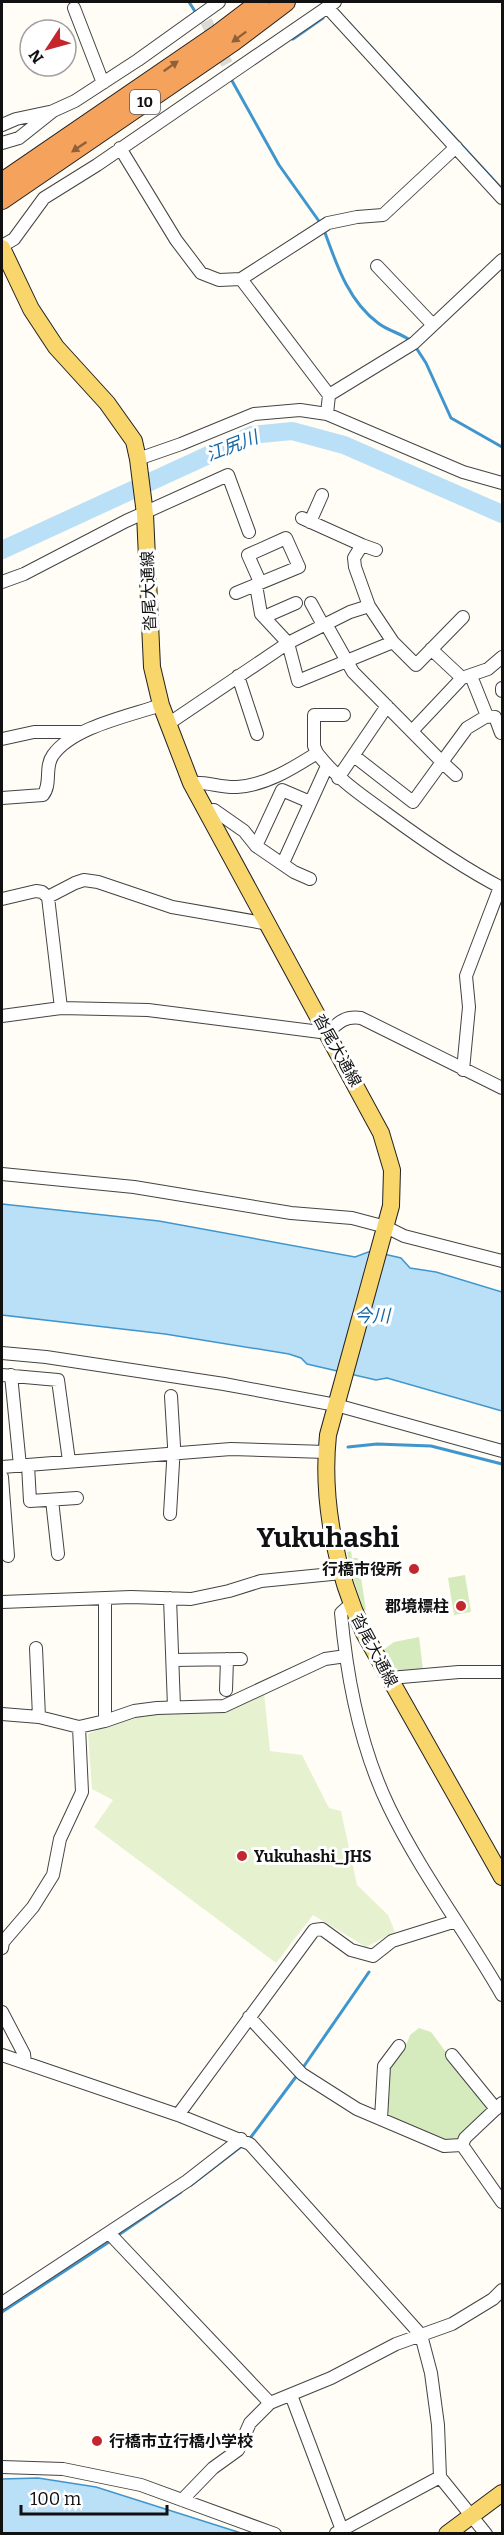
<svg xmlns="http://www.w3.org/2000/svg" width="504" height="2535" font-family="Bitter,'Noto Sans JP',serif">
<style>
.green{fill:#d5ebbd}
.pitch{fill:#e6f2cf}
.water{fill:#b9e0f7;stroke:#3f96cf;stroke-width:1.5}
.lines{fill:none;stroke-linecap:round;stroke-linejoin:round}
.stream{stroke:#3f96cf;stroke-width:3}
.river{stroke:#b9e0f7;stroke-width:18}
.minor-tunnel{stroke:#dbdad3;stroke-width:12;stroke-dasharray:12 6;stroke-linecap:butt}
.minor-casing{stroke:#444;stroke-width:14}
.major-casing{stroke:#222;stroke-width:18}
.highway-casing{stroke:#222;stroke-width:20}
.minor{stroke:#fff;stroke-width:12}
.major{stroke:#f9d66b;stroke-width:16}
.highway{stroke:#f5a25d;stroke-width:18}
.oneway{fill:#8e613b}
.poi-dot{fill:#c4262e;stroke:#fff;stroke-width:2}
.labels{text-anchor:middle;stroke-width:6;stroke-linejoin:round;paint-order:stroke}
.shield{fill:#fff;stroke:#585858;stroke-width:1.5}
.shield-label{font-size:15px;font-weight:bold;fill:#111}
.street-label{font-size:16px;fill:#111;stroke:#fff}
.poi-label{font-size:16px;font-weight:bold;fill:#111;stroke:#fff;text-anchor:end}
.water-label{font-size:18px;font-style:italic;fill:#1768a6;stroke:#fff}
.town-label{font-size:28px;font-weight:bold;fill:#111;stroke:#fff}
</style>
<rect width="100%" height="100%" fill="#fffdf5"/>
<path class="green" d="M351,1551l1,7h6l8,52h-2l-12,-35 -5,-23z
M465,1575l6,37 -17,3 -6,-37z
M419,1637l4,33 -27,3 -13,-23 11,-8z
M419,2028l12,4 58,78 -37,33 -58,-24c-15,-11 -6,-38 -4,-55l13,-11 7,-18z"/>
<path class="pitch" d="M264,1693l6,58 32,4 27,53 12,3 16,74 31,30 7,17 -29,15 -53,-32 -37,48 -182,-136 19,-27 -21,-11 -4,-55 46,-20 90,-1z"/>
<path class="water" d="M2,1204l157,17 196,36 16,-6 30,7 9,10 26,4 66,20v119l-115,-33 -11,2 -69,-16 -6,-6 -12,-4 -124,-20 -163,-19z
M38,2478l58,9 145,46h-239v-54z"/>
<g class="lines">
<path class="stream" d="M189,2l7,11
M335,8l167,181
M289,38l4,1 30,-21
M232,78l-1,1 48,86 42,59
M324,230c12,33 24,71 54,93 10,8 23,10 33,18
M415,346l11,17 25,55 51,29
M348,1447l29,-3 54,2 71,18
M302,2069l67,-97
M248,2141l50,-67
M191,2185l52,-40
M117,2236l64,-44
M2,2312l110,-72"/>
<path class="river" d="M2,550l250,-115 40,-4 52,14 158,69"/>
<path class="minor-tunnel" d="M206,21l21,43"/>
<defs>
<path id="minor" d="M327,7l175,191
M74,8l29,75
M2,125l14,-6 33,-7
M2,143l17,-5 34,-27 22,-10 63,-41 81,-58
M120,148l56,92 25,33 18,7 22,-1 87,-56 29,-6 26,-2 73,-68
M2,246l12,-7 30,-41 53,-33 238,-163
M377,266l56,59
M241,279l88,116 -2,19
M329,395l85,-52 88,-83
M138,459l43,-15 73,-30 46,-4 27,4 136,58 39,11
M302,518l60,27 -8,13 1,9 14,39 24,36 23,23 47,-48
M310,522l12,-27
M362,545l14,5
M2,582l22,-8 102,-53 102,-46 21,57
M256,585l5,29 27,29 10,38 95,-39
M236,593l63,-26 -13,-29 -38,17 12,27
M311,603l12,22
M264,617l32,-14
M326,624l24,-12 19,-6
M431,649l31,29
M238,676l19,58
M471,676l16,40
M502,688v3
M168,724l120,-81 38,-19 27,48 89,90 25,-34 20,-12 8,1 6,16
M412,731l50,-53 26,-9 14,-12
M2,739l32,-7h46
M317,753l-3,-7v-31h30
M354,756l59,46 29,-40 14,13
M338,778l49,-72
M191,783c15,-2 30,5 46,4 30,-2 56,-19 80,-34 19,25 44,42 69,60 38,28 75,54 116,75
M2,798l41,-3c9,-11 1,-28 10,-40 20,-28 76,-39 108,-50
M205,811l9,-1 30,21 12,15 38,26 16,7
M256,846l26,-56 28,12
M283,863l44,-97
M48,897l27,-14 9,-3 14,2 74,25 97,17
M2,899l34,-8 6,1 6,5 13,111 -59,8
M61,1008l87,2 180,23c11,-12 18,-17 33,-15l141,70
M463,1070l6,-63 -3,-31 34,-89
M2,1174l132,13 157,26 61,5 34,9 18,9 98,25
M2,1353l44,4 178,27 112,21 166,46
M2,1375l56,5 11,81
M11,1375l9,91
M28,1465l2,36 47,-3
M2,1467l229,-18 95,3
M2,1477l6,79
M52,1500l6,54
M170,1514l4,-68 -3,-50
M170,1598l4,109
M2,1602l129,-5 60,2 38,-8 32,-10 81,-8
M351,1604l-10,9c6,67 19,134 48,194 32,66 77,125 113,188
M36,1648l3,69
M173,1660l68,-1
M390,1678l69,-6h43
M226,1690l1,-31
M2,1714l37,3 40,10 26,-6v-123
M105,1721l29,-10 23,-3 67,-2 101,-47 21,-3
M2,1948l1,-6 30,-35 20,-32 7,-36 22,-47 -3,-65
M2,2012l22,42 1,9
M249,2017l53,57 55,35 87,37 18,-1
M2,2055l176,60 72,29 171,191 10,38 7,52 2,52 46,57
M452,2055l44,54
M178,2115l136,-185 8,-1 29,21 22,6 19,-15 64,-20
M381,2119l3,-53 15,-20
M462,2145l40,57
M462,2145l3,-7 37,-35
M109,2233l161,170
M2,2303l185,-122 54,-42
M291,2395l51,135
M2,2467l61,2 78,16 134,49
M182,2500l31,-32 25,-18 12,-27 20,-20 61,-25 65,-34 56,-20 41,-25 9,-9
M336,2533l104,-56"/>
<path id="major" d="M2,248l29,61 25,38 51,56 27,38 4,18 7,55 7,153 9,38 30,78 190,350 11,37 -1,36 -63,229c-7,66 8,138 36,198l138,244
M447,2534l55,-41"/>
<path id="highway" d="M2,182l216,-148 42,-32
M2,200l231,-158 53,-40"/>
</defs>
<use href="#minor" class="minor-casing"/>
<use href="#major" class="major-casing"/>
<use href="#highway" class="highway-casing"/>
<use href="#minor" class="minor"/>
<use href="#major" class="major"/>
<use href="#highway" class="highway"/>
</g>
<defs><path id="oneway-solid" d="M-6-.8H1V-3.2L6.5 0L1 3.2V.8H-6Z" transform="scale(1.5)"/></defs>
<g class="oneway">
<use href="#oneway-solid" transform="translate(239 37) rotate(143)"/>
<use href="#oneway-solid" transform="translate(171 66) rotate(-35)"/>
<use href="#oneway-solid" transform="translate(79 147) rotate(146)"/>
</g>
<g class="poi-dot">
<circle cx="414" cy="1569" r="6"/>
<circle cx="461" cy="1606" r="6"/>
<circle cx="242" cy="1856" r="6"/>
<circle cx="97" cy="2441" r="6"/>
</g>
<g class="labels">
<rect class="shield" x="130" y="90" width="30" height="24" rx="4.5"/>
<g class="shield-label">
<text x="145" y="107">10</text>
</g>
<g class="street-label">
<text transform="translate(148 591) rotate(-92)" y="6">沓尾大通線</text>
<text transform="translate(338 1050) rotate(61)" y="6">沓尾大通線</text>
<text transform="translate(375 1650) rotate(62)" y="6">沓尾大通線</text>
</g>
<g class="poi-label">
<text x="402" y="1575">行橋市役所</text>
<text x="449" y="1612">郡境標柱</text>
<text x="254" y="1862" text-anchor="start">Yukuhashi_JHS</text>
<text x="109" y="2447" text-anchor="start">行橋市立行橋小学校</text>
</g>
<g class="water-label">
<text transform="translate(232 446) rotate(-21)" y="6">江尻川</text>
<text x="372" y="1322">今川</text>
</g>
<g class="town-label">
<text x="328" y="1547">Yukuhashi</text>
</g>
</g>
<rect width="504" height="2535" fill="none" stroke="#111111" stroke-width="6"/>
<g transform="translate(48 48) rotate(234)"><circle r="28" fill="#ffffff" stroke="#a0a0a0" stroke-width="1.5"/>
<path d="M0-4.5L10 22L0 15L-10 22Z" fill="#c4262e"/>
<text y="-9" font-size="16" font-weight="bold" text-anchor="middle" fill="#111111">N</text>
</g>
<path d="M21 2505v9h146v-9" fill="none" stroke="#111111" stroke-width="3"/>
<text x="30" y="2505" font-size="18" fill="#111111" stroke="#ffffff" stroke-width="4.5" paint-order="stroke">100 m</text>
</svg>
